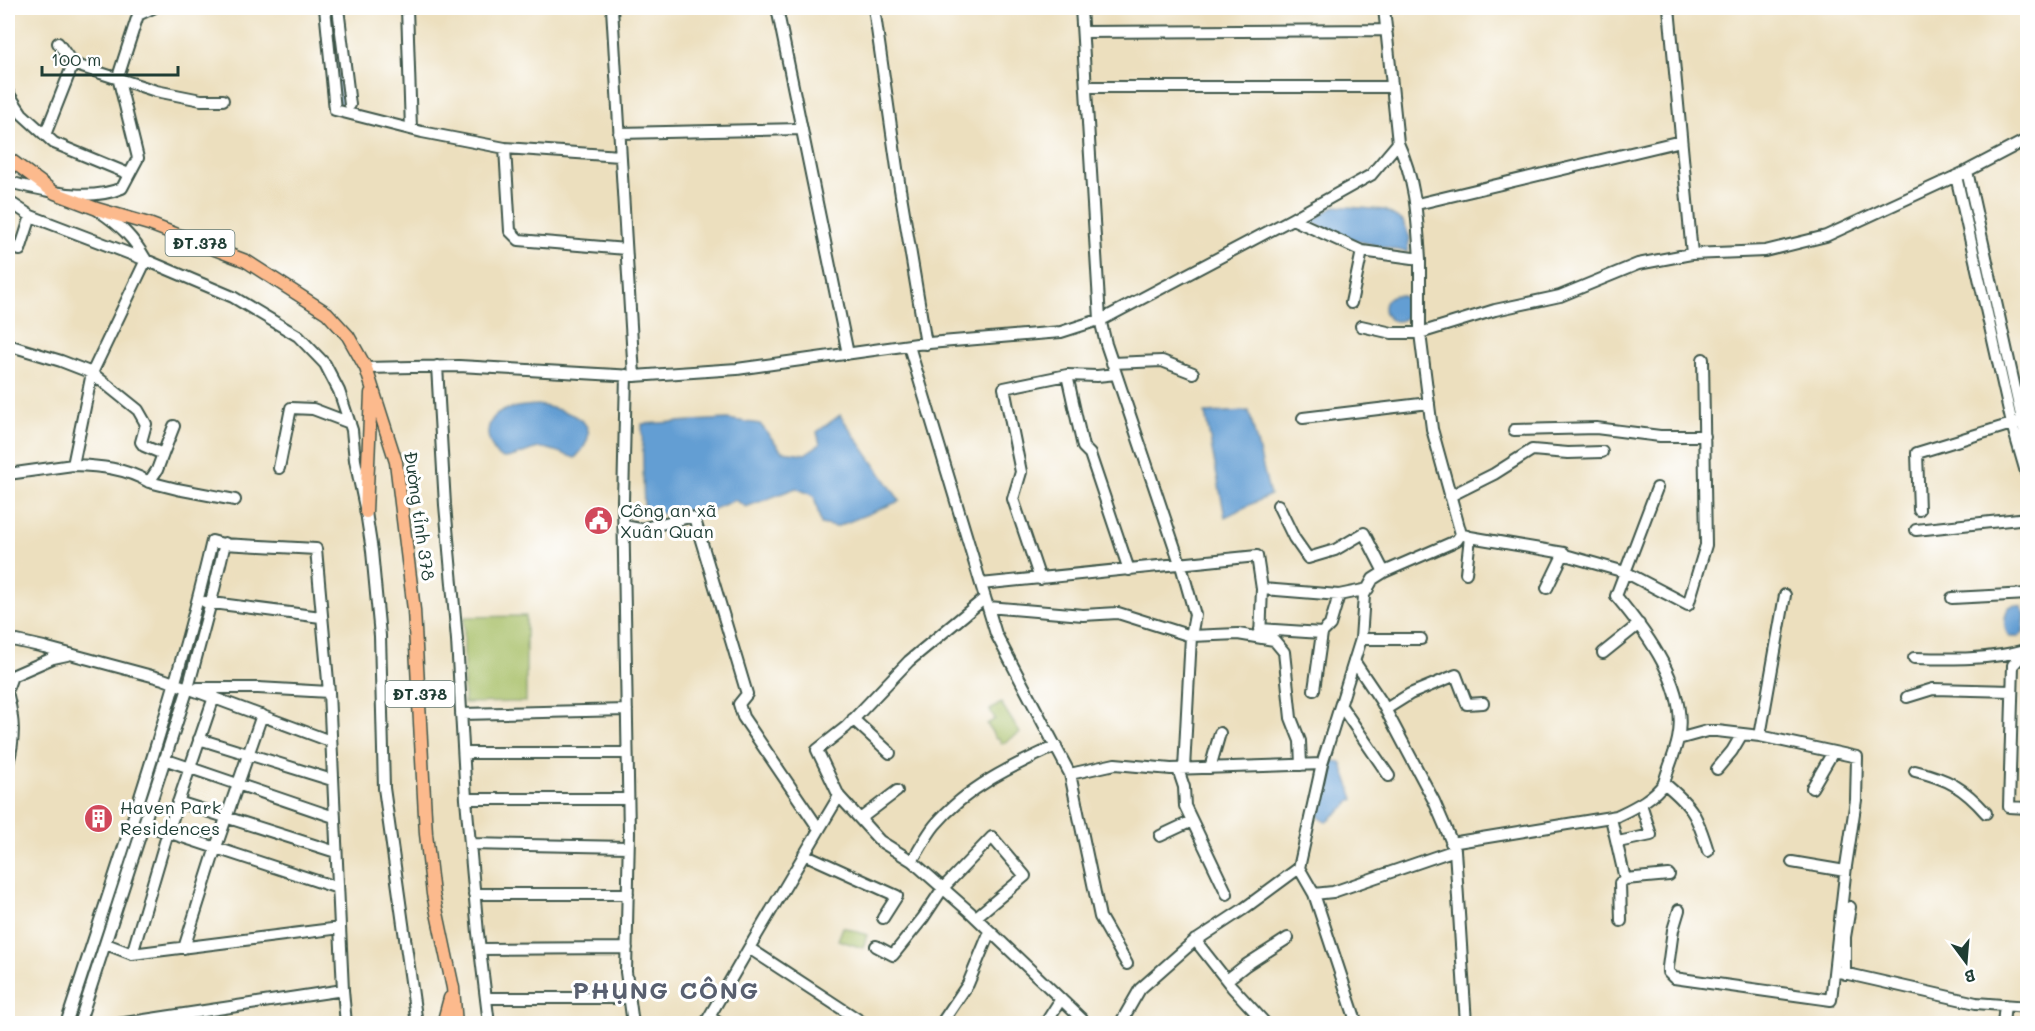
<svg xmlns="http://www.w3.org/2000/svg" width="2035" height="1031" font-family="Mali,sans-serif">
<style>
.green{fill:#a5bd63;stroke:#627d4c;stroke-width:1.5}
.water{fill:#639ed3;stroke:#416e84;stroke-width:1.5}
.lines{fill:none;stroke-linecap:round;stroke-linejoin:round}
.stream{stroke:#639ed3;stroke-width:3}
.minor-casing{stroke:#3e5549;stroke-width:14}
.major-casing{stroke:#3e5549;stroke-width:15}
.minor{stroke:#fff;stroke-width:10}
.major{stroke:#fcba8d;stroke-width:12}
.labels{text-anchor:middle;stroke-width:6;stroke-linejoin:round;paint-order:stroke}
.shield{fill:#fff;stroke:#627771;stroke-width:1.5}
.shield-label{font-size:16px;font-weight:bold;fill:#1f3d34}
.poi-label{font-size:18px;fill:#1f3d34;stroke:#fff;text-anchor:start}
.street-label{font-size:18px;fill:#1f3d34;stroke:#fff}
.district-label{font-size:24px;font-weight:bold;letter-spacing:1.5px;fill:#596070;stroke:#fff}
</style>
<rect width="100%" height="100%" fill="#fff"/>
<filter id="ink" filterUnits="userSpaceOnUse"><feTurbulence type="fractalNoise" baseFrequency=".0167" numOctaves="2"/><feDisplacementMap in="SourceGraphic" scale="12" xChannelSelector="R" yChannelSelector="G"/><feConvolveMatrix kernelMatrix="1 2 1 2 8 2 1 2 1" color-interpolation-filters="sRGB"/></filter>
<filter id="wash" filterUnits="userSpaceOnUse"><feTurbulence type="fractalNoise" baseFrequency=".008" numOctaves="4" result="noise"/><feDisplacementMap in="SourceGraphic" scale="24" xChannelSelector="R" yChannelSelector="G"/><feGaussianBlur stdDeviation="1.35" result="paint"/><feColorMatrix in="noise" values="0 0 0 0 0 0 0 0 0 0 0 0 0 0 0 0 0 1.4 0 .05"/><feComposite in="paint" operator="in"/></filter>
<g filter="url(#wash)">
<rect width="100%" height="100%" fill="#ecdfbe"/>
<path class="green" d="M526,616v86l-62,1v-86z
M1001,703l19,30 -18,11 -3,-6 -3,1 -9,-15 8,-5 -5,-9z
M843,927l24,8 -4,13 -25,-8z"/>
<path class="water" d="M1335,206l50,4 18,11 7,17 -3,14c-34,-7 -66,-13 -96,-31z
M1384 308a13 13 0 1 1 26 0a13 13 0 1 1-26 0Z
M538,405c31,6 72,17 37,53 -11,-3 -25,-11 -36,-10 -10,1 -33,15 -41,8 -5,-5 -9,-15 -10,-21 -1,-27 29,-29 50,-30z
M1249,411l21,84 -45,22 -20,-104z
M840,415l60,86 -64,26 -15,-3 -7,-28 -18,-8 -50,19 -11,-7 -37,16 -9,-5 -45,4 -2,-91 85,-5 33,5 22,27 23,3 15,-10 -3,-12z
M2013,605l8,1 4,9 -2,18 -5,4h-8c-8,-8 -6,-19 -2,-29z
M1327,760l14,2 13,37 -28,23 -10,-7z"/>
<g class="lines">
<path class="stream" d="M336,63l5,45"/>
</g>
</g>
<g filter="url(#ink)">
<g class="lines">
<defs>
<path id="minor" d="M325,8l10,102 87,22 83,16 115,8
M338,8l12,97
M407,8l4,121
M612,8l22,368
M777,8l71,346
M874,8l26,181 26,155
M1081,8l19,311 6,25 76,225 13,46 -4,21 -7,133
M1384,8l14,135c18,39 19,73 22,116
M1669,8l23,246
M1083,32l304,-2
M58,43l15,21 83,27 45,9h22
M1086,87h306
M8,93l14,21 32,29 75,31
M619,133l183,-4
M45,135l28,-71
M505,148l5,83 9,9 107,9
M1967,171l61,276
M1956,176l56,248 16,55
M8,182c36,8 78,21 114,6l16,-30 -20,-81 20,-62 15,-7
M8,201l23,15 115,44 87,37 65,39 27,28 14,27 13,39 3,30 11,52 6,39 8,85 4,152 33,236
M1417,204l264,-63
M99,211c22,15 34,26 47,49l-54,113 -19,92c27,1 52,3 76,17
M8,246l12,4 11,-34
M1351,303l11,-52
M1361,326l31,7h28l75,-23 65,-14 78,-32 53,-10 74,-3 61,-15 141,-65 61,-32
M8,345l53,16 31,12 46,37 8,14 -5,18 3,4 19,8 -6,16 -8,12 28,7 58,11
M909,346l87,288 74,140 30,143 27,47
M1112,363l50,-2 31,12
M437,366l8,139 12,135 9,159 12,134 11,91
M366,368l93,-2 175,10 103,-7 180,-25 144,-12 44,-14 187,-99 79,-44 27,-32
M626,375l-3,126 6,332 -3,139 7,52
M1067,375l16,72 7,7 39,116
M1303,418l126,-15
M1514,430l82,-2 64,8h45
M163,454l11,-28
M279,468l12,-60 22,1 37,14
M8,474l65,-9
M1450,496l44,-22 38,-24 36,3 34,-1
M1278,505l16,33 14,20 27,-8 29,-17 20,39
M1919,510l-2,-57 111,-34
M624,526l16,3 50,-12 5,3 52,174 -8,10 4,13 76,112
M1916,530l112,-12
M1461,534l9,3 94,16 1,2 60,17 63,33 18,-60 -3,-186
M1466,573l4,-36
M1040,579l-27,-80 8,-27 -17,-84 63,-13 30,1 19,-2
M981,584l276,-28 5,33 -2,48
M1547,588l17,-35
M1262,589l77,6 29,-6
M1952,598l76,-4
M205,602l116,15
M988,607l95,8 35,-2 73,23 47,-2 36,6 10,12 7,66 9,23 1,24
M1260,629l62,4
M8,639l36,8 119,32 167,62
M1361,639h60
M2028,649l-15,16 -4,142 19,1
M1603,653l36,-29
M1914,658c37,1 76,2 111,-8
M1354,661l27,40 53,100 21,49 11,174
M8,687l4,-11 41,-18 14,-3
M198,688h60l71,4
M1314,690l8,-57 8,-8 9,-30
M8,696c6,25 7,41 0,67
M1907,697l26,-8 79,2
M1341,706l48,70
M1386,709l24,-15 46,-19 11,29 16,-1
M461,714l166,-4
M853,719l37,34
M1760,736l25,-141
M199,739l133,41
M1678,739l29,-8h10l43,5 97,21 -1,43 -10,66 -15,134 -157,-22 -6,-6v-5l5,-37 6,-20
M1056,746c-44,20 -89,41 -121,79 -9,11 -15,24 -23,36l59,52 116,111
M464,753h162
M164,759l170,58
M1210,768l10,-35
M1178,769l6,18 1,19 42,88
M1717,769l15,-18 10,-17
M1915,771c33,8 48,16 71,42
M1070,774l45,-10 56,5 151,-5
M1664,783c29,24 33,32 44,68
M1812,788l21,-36
M839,796l-90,152 116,76
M466,799h161
M178,802l158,50
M1611,818l14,61 44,-4
M860,819l37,-28
M143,824l195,64
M1160,836l32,-15
M1618,842l33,-7 -10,-31
M1451,843l166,-27c16,-8 36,-17 47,-33 4,-15 11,-29 14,-44 11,-51 -32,-107 -62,-143l41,-108
M470,844l158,3
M804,854l93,42 -14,22
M912,861l-32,-20 -41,-45 -22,-46 29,-23 63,-66 76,-63
M1792,862l53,9
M1299,868l15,26 19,-2 122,-42
M474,894h154
M1314,894l43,130
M1621,921l-1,-38 5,-4
M1195,940l37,47 34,37
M106,944l26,10 208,-26
M876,946l17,9 30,-37 20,-30 49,-51 33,39 -49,41
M184,948l32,-101 46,-132
M480,949l147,-1
M132,954l36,-122 46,-135
M1835,971l141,32 52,4
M1845,974v-37l5,-30
M1227,980l19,-15 42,-27
M343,990l3,34
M486,998h144
M710,1017l10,7
M66,1024c52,-160 108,-320 146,-483l11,3 93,5 13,143 14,298 -225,34
M79,1024l109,-336 23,-86 14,-59
M705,1024l44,-76
M941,1024l27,-40 22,-53
M1045,1024l16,-25
M1120,1024l20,-35 52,-46 50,-33 57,-42 23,-104 39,-125 3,-44 9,-16 11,-7 67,-29 6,-3 4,-6 -29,-105 -12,-96v-74l-58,-8 -70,-32
M2003,1024l2,-19"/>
<path id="major" d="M8,158l47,35 42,16 52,15 97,37 81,52 21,23 18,32 30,94 18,148 12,224 7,60 20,94 3,36
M366,512l5,-119
M443,1024l7,-26"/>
</defs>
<use href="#minor" class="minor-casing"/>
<use href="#major" class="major-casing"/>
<use href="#minor" class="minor"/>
<use href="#major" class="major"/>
</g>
</g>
<defs>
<symbol id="civic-disc" viewBox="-11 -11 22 22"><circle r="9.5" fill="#d1495b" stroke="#fff"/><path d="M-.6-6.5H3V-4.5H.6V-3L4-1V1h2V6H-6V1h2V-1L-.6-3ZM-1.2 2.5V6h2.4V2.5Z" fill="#fff"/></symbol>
<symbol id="building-disc" viewBox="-11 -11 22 22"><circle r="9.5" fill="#d1495b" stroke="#fff"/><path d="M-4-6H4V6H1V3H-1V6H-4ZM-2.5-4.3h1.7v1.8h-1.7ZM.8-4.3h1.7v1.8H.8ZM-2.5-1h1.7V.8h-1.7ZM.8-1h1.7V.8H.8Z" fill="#fff"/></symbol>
</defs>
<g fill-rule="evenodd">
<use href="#civic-disc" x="582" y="504" width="33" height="33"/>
<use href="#building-disc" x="82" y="802" width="33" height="33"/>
</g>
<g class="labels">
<g class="shield">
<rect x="165.5" y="230" width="69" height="26" rx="4.5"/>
<rect x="385.5" y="681" width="69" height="26" rx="4.5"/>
</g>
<g class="shield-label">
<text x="200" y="249">ĐT.378</text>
<text x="420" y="700">ĐT.378</text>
</g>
<g class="poi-label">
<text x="620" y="517">Công an xã<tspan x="620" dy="21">Xuân Quan</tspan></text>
<text x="120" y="814">Haven Park<tspan x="120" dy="21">Residences</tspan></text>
</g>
<g class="street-label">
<text transform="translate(419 516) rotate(82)" y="6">Đường tỉnh 378</text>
</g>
<g class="district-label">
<text x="666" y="999">PHỤNG CÔNG</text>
</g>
</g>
<rect width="2035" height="1031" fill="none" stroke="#fff" stroke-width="30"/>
<g transform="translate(1966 962) rotate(164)" stroke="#ffffff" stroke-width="4.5" paint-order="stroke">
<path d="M0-4.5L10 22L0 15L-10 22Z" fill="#1f3d34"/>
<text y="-9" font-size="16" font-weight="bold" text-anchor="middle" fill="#1f3d34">B</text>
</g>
<path d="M42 66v9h136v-9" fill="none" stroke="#1f3d34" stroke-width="3"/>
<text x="51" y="66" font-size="18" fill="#1f3d34" stroke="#ffffff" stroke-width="4.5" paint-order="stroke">100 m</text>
</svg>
